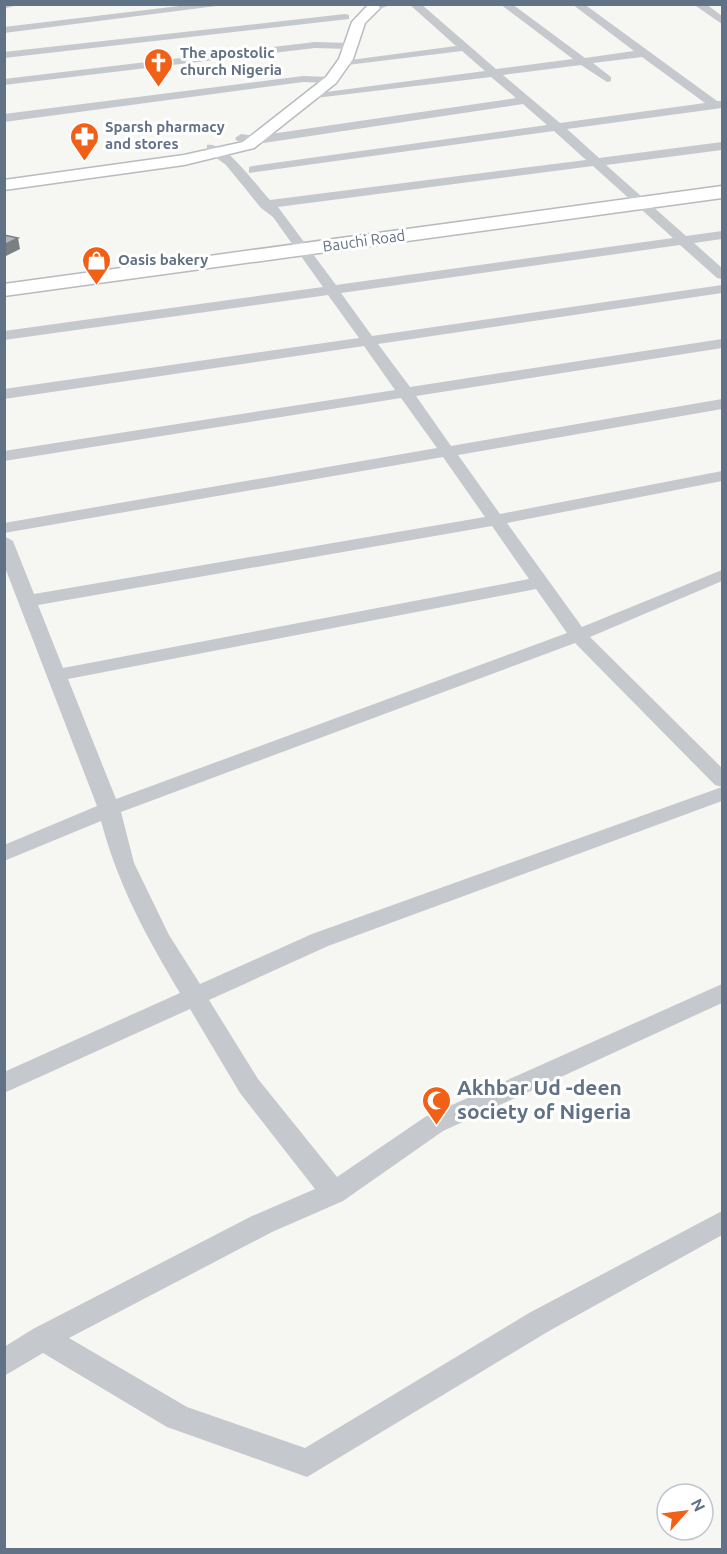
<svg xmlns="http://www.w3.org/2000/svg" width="727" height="1554" font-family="Ubuntu,sans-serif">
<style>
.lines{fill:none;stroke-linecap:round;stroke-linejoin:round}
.major-casing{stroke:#b8bbc0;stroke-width:3}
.highway-casing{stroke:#b7babe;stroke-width:3}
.minor{fill:#c5c8cc;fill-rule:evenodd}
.major{fill:#fff;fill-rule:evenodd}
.highway{fill:#fff;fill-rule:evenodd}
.shaded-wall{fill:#7a7f84}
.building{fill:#afb6bd;stroke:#7a7f84;stroke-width:1.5}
.labels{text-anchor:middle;stroke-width:6;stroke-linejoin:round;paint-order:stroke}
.far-poi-label{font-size:15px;font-weight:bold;fill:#627286;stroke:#fff;text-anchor:start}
.far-street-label{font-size:15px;fill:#627286;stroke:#fff}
.near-poi-label{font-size:21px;font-weight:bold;fill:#627286;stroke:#fff;text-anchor:start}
</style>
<rect width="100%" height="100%" fill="#f6f6f2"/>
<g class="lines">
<defs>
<path id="major" d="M368,5h10l2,3 -15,15 -12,36 -17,24 -82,65 -70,17 -180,25v-10l180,-25 59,-13 83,-65 13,-18 13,-37z"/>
<path id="highway" d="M722,186v12l-718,98v-12z"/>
</defs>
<use href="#major" class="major-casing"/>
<use href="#highway" class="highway-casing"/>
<path class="minor" d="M4,4h16l-16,5z
M196,4h36l-228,29v-6z
M372,4h22l-19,6 -5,-3z
M409,4h12l75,65 77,-10 -73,-55h12l73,54 49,-7 -62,-47h12l133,97h5v7l-155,21 32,29 123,-16v8l-116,15 80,71 36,-5v8l-28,4 28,25v11l-5,-1 -37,-33 -339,48 31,43 350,-51v8l-344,51 32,43 312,-48v9l-306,48 35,50 271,-47v10l-264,46 42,59 222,-43v10l-215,42 75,104 140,-57v11l-132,56 132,131v19l-7,-2 -140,-142 -454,169 13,51 35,72 31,49 112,-50 410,-147v14l-394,145 -119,54 49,79 79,98 88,-60 297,-133v19l-279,128 -100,70 -71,31 -203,106 118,69 118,41 224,-135 193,-102v24l-173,96 -242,146 -140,-50 -124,-74 -39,23v-29l29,-18 219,-113 63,-27 -75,-96 -50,-84 -186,84v-21l176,-79c-34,-57 -62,-108 -79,-172l-97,40v-16l93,-39 -93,-241v-29l9,5 21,53 451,-77 -42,-60 -439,76v-10l433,-75 -36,-50 -397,63v-10l391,-61 -31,-44 -360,53v-10l355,-51 -31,-43 -324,45v-9l319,-44 -50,-70 -12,-9 -35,-43 -19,-14v-6c19,-4 50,42 63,55l316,-40 -32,-29 -305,42v-6l4,-1 294,-41 -24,-21 -266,40 -20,-3 -2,-3 6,-4 16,2 259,-38 -25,-21 -184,22 -2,-2 6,-3 174,-23 -23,-20 -123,15 -2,-2 6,-3 113,-15zM642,57l63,46 -145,20 -57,-48 78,-10 26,17 4,-1v-4l-18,-14zM593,166l80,72 -337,47 -58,-78zM492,526l37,53 -466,89 -25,-63zM536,589l31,44 -451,166 -48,-120z
M693,4h13l16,12v8z
M345,14l4,1v4l-345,39v-6z
M315,42l35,1 5,3 -5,3 -35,-1 -311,37v-6z
M303,76l28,1 6,3 -6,3 -28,-1 -299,40v-8z"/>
<use href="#major" class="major"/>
<use href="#highway" class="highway"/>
</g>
<path class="shaded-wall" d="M18,238l2,11 -16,8v-12z"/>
<path class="building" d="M4,235l14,3 -14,7z"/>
<defs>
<symbol id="church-pin" viewBox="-11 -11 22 30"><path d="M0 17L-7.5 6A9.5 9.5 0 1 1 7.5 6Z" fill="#f25f16" stroke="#fff"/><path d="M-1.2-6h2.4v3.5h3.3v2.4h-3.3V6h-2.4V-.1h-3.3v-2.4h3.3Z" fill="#fff"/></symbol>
<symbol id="pharmacy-pin" viewBox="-11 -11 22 30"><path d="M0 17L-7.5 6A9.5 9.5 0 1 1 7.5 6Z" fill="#f25f16" stroke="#fff"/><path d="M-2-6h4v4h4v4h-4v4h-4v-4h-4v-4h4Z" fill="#fff"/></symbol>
<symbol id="shop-pin" viewBox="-11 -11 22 30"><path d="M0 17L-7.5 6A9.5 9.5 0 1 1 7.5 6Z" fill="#f25f16" stroke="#fff"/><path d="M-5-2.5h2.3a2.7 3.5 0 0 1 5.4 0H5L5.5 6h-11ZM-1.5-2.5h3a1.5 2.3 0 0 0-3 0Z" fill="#fff"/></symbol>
<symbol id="mosque-pin" viewBox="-11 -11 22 30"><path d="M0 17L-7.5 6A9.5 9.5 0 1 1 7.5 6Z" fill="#f25f16" stroke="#fff"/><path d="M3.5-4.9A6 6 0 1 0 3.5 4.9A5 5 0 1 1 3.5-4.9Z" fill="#fff"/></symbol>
</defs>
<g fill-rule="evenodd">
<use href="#church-pin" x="142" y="46" width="33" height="45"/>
<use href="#pharmacy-pin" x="68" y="120" width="33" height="45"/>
<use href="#shop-pin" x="80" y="244" width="33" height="45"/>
<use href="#mosque-pin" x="420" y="1084" width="33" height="45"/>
</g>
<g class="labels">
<g class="far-poi-label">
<text x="180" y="58">The apostolic<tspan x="180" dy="17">church Nigeria</tspan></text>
<text x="105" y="132">Sparsh pharmacy<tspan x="105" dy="17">and stores</tspan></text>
<text x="118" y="265">Oasis bakery</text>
</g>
<g class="far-street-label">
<text transform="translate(364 241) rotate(-8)" y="5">Bauchi Road</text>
</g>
<g class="near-poi-label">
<text x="457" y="1095">Akhbar Ud -deen<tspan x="457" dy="24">society of Nigeria</tspan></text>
</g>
</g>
<rect width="727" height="1554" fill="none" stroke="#627286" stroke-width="12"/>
<g transform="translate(685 1512) rotate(62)"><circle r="28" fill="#ffffff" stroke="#c0c7cf" stroke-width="1.5"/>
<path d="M0-4.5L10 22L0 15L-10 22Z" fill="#f25f16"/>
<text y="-9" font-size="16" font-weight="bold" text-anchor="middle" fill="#627286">N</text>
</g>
</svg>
